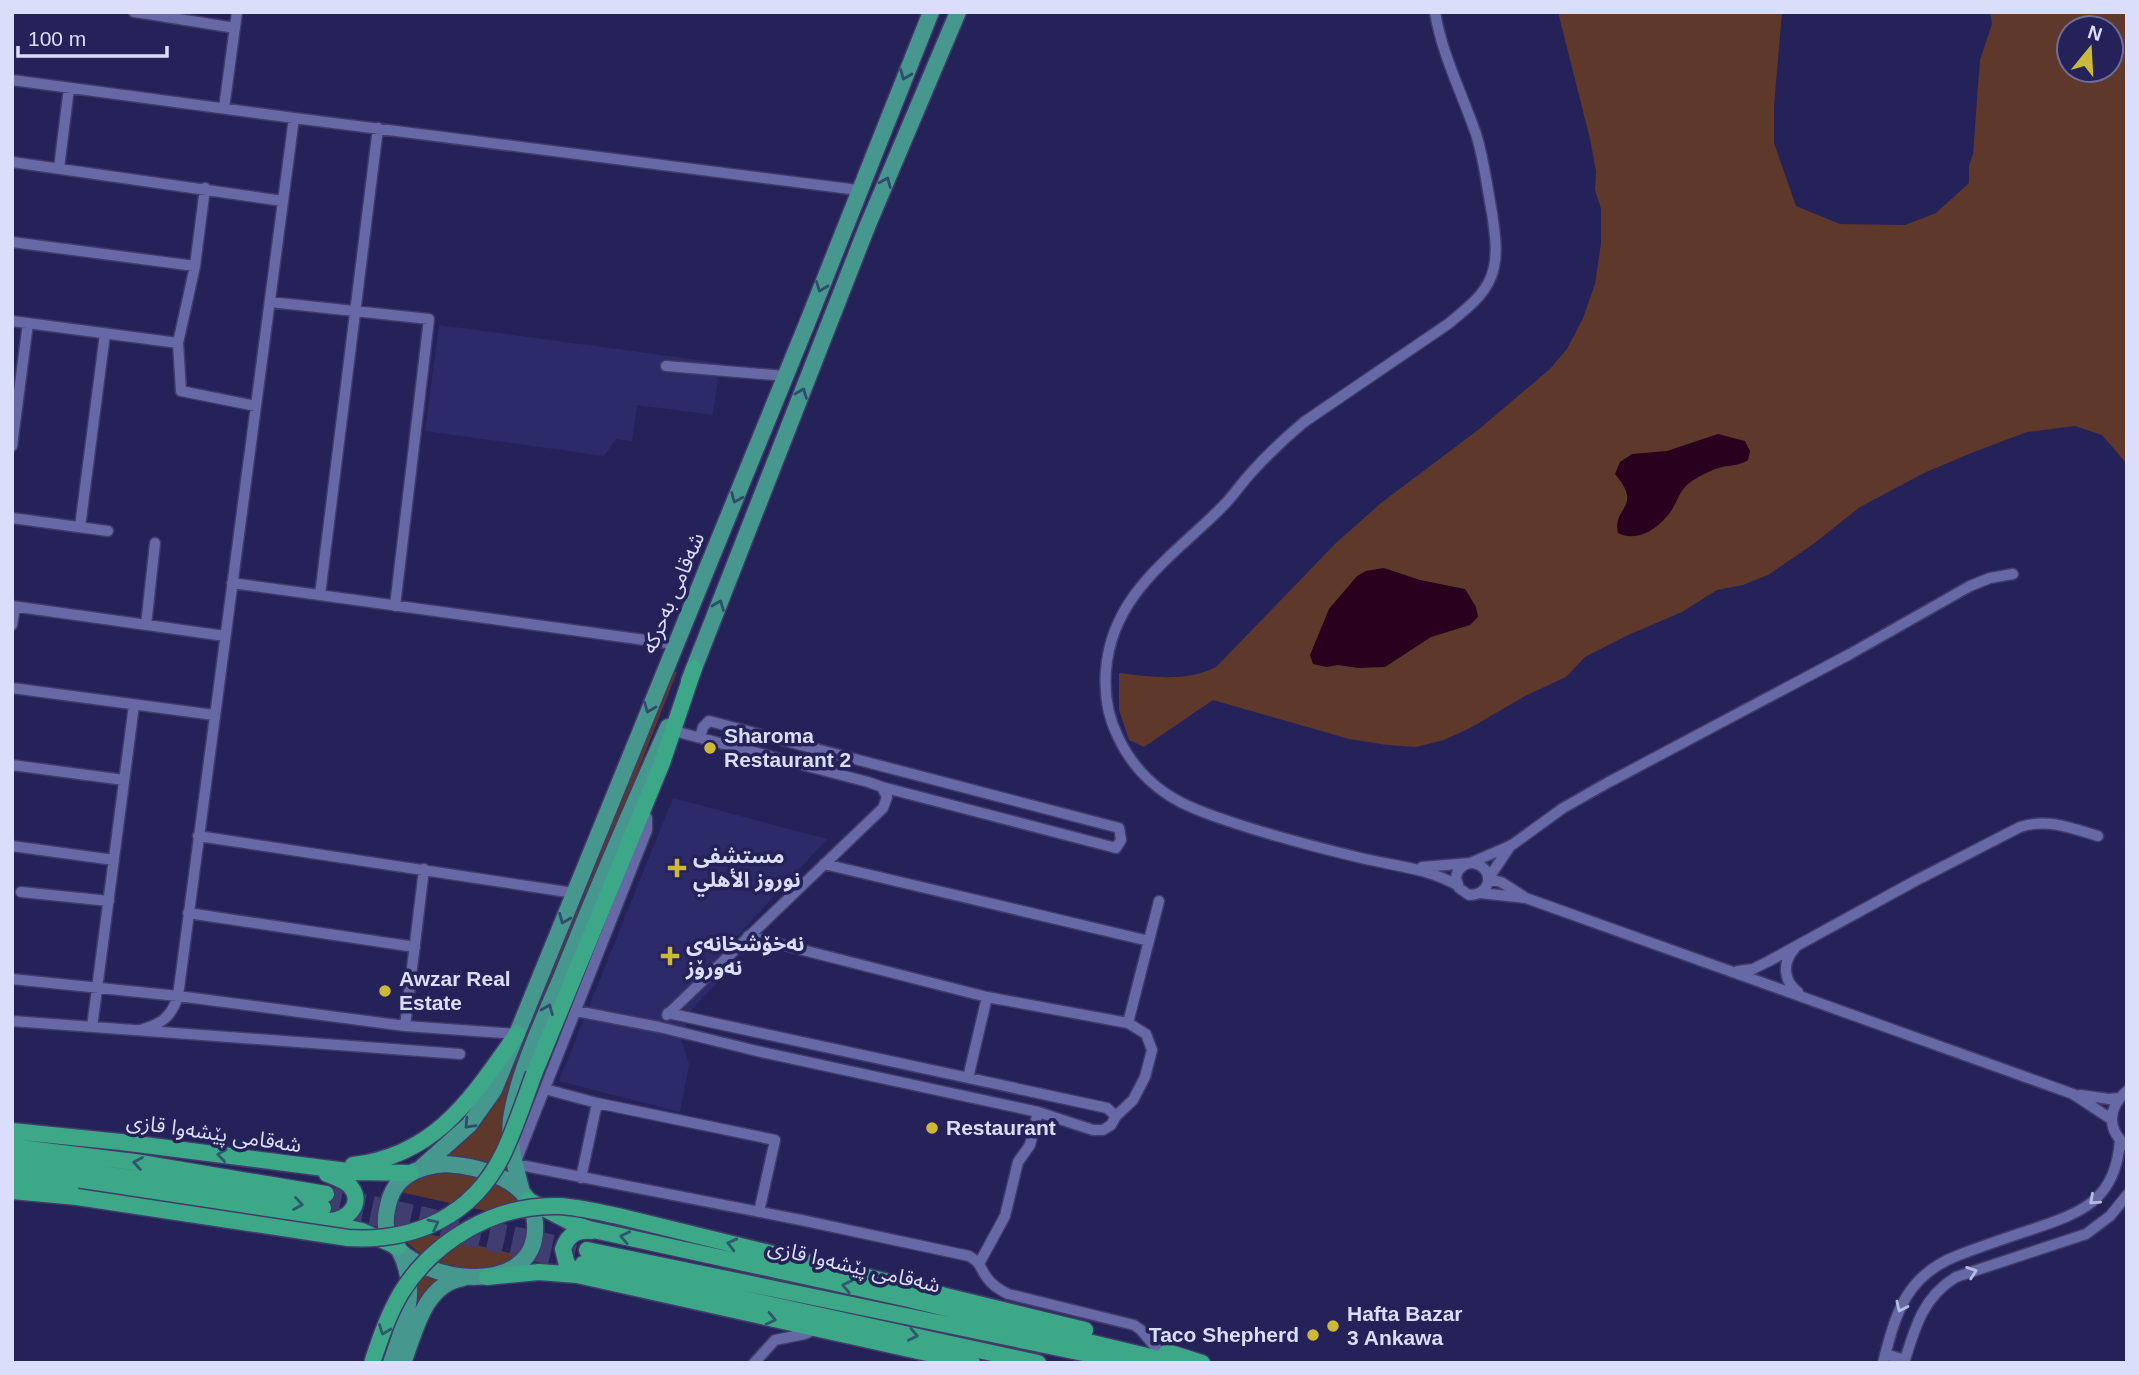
<svg xmlns="http://www.w3.org/2000/svg" width="2139" height="1375" font-family="Arial,'Noto Sans Arabic',sans-serif">
<style>
.built{fill:#2d2a69}
.green{fill:#5e382a;fill-rule:evenodd}
.water{fill:#2a001f}
.lines{fill:none;stroke-linecap:round;stroke-linejoin:round}
.trunk-tunnel{stroke:#403e71;stroke-width:16;stroke-dasharray:16 8;stroke-linecap:butt}
.minor-casing{stroke:#413b6a;stroke-width:13}
.primary-casing{stroke:#413b6a;stroke-width:19}
.trunk-casing{stroke:#413b6a;stroke-width:19}
.minor{stroke:#6669a6;stroke-width:10}
.primary{stroke:#46988f;stroke-width:16}
.trunk{stroke:#3ca888;stroke-width:16}
.trunk-bridge-casing{stroke:#413b6a;stroke-width:19;stroke-linecap:butt}
.trunk-bridge{stroke:#3ca888;stroke-width:16}
.oneway{stroke:#314b6c}
.oneway2{stroke:#2e586c}
.oneway3{stroke:#b8bbe1}
.poi-dot{fill:#ccb938;stroke:#252259;stroke-width:2.5}
.labels{text-anchor:middle;stroke-width:7;stroke-linejoin:round;paint-order:stroke}
.street-label{font-size:21px;fill:#dbdefa;stroke:#252259}
.poi-label{font-size:21px;font-weight:bold;fill:#dbdefa;stroke:#252259;text-anchor:start}
</style>
<rect width="100%" height="100%" fill="#252259"/>
<path class="built" d="M439,325l281,38 -7,52 -76,-10 -5,36 -16,-2 -12,17 -179,-25z
M673,798l154,41 -103,111 14,11 -46,48 -11,30 8,25 -9,48 -121,-31z"/>
<path class="green" d="M1558,12h224l-8,94v37l22,63 44,18 65,1 31,-12 33,-30v-17l4,-12 7,-94 12,-36 -2,-12h137v452l-25,-29 -27,-9 -48,6 -53,20 -50,21 -64,34 -48,38 -44,30 -25,10 -26,5 -35,22 -54,23 -43,22 -19,20 -41,19 -55,32 -26,12 -28,7 -29,-2 -38,-6 -136,-39 -69,47 -15,-7 -10,-30v-37c32,4 68,9 97,-6l120,-124 45,-40 97,-73 72,-61 17,-20 16,-31 12,-34 6,-41v-34l-6,-19 1,-19 -6,-32zM2069,28h42v42h-42z
M671,670l6,2 -146,370 -17,131c-25,-12 -45,-18 -72,-15 30,-23 45,-41 63,-73z
M455,1171l41,10 24,15 11,25 -131,-29c14,-19 33,-19 55,-21z
M395,1226l123,29c-32,32 -104,10 -123,-29z
M411,1267l32,13 -27,33 -1,-31z"/>
<path class="water" d="M1718,434l27,7 5,10 -2,9c-9,6 -17,5 -26,7 -11,3 -21,8 -30,14 -11,7 -13,16 -19,27 -10,17 -34,36 -55,25 -6,-27 26,-25 -3,-59l5,-12 12,-8 35,-3z
M1384,568l36,12 45,9 11,18 2,10 -8,8 -39,12 -46,30 -27,1 -20,-3 -11,2 -14,-3 -3,-9 19,-46 28,-33 9,-5z"/>
<g class="lines">
<path class="trunk-tunnel" d="M326,1194l261,56
M323,1208l89,17 165,38"/>
<defs>
<path id="minor" d="M134,12l14,2
M148,12v2l87,14
M1435,12c7,43 27,81 41,122 8,25 11,53 16,79 3,21 7,44 -1,64 -8,20 -26,33 -43,47l-144,98c-19,16 -37,33 -54,52 -9,10 -17,22 -27,32 -49,50 -111,87 -117,164 -2,24 1,45 12,67 15,32 41,57 75,71 51,21 114,37 168,50 33,8 66,10 96,27
M12,80l282,38 564,72
M224,108l13,-96
M12,162l271,39
M59,168l10,-80
M205,188l-10,78 -17,77 3,48 75,15
M12,242l183,24
M270,302l159,17 -34,287
M12,321l166,22
M666,366l120,10
M12,446l16,-123
M12,518l96,13
M80,527l25,-193
M232,583l442,61
M320,595l58,-467
M12,606l213,30
M12,625l3,-18
M146,625l9,-82
M12,688l202,27
M700,737l3,-10 6,-6 410,107 2,12 -5,8 -234,-61
M12,765l112,15
M643,810l4,8v12l-132,334 286,56 168,36c14,8 10,12 19,23 5,7 12,11 20,15l126,31 7,5 16,19
M198,836l376,57
M1511,845l-23,34 13,3 22,14
M12,846l102,14
M824,864l325,77
M1422,867l48,-4c25,1 24,32 -1,32l-10,-7 -3,-10c1,-8 6,-13 14,-15l42,-18 51,-37 46,-26 241,-128 120,-68 20,-8 23,-4
M21,892l88,9
M1480,893l46,5 547,196 38,25
M188,913l227,34
M748,936l239,61 141,26 31,-122
M1795,948c-13,14 -12,33 3,44
M1738,971l15,-2 16,-8 146,-80 105,-54c27,-9 52,1 78,9
M12,979l166,17 227,30 112,8
M576,1011l83,16 98,24 281,61 55,18h10l8,-5 5,-9 -9,-8 -439,-95
M667,1015l216,-207 4,-11 -5,-10 -14,-5 -194,-51
M12,1021l448,33
M405,1026l19,-157
M92,1027l42,-322
M140,1030c21,-6 31,-12 38,-34l116,-878
M968,1078l19,-81
M545,1089l52,14 178,37 -16,72
M2127,1091c-19,16 -21,39 0,55
M2080,1095l29,4 10,-1
M1116,1116l17,-16 12,-23 7,-27 -6,-16 -18,-11
M581,1178l16,-75
M980,1262l25,-46 13,-54 12,-17 8,-33
M1885,1354l20,6
M754,1363l21,-23 30,-6 10,-5
M1883,1363c13,-51 23,-88 76,-108 23,-9 47,-17 71,-25 51,-17 86,-29 90,-90
M1904,1363c11,-36 19,-66 52,-86l130,-43 24,-18 17,-21"/>
<path id="primary" d="M689,681l178,-454 91,-215
M445,1164c35,2 88,16 90,59 5,76 -114,62 -145,17 -7,-12 -4,-29 0,-42 8,-24 32,-32 55,-34z
M422,1167l47,-42 25,-35 312,-764 125,-314
M522,1192c-6,-23 -14,-48 -11,-73 6,-43 33,-101 50,-141 34,-85 70,-168 107,-251
M391,1363c13,-38 29,-75 8,-113
M403,1363c12,-31 21,-79 60,-85"/>
<path id="trunk" d="M534,1074l128,-311 32,-95
M12,1131l109,11 234,30 56,1
M12,1147l123,15 191,32
M12,1163l120,15 191,30
M353,1165c84,-10 119,-68 164,-131
M327,1174c7,3 15,5 21,10 18,17 1,37 -20,37
M12,1177l307,44 43,10 36,16
M12,1191l65,6
M528,1200l44,23 17,6 315,69 272,65
M618,1216l467,114
M587,1250l540,112
M583,1264l455,99
M581,1274l-14,-9 -4,-16c5,-15 14,-19 29,-18
M487,1277l52,-5 38,3 395,88
M1167,1352l35,11"/>
</defs>
<use href="#minor" class="minor-casing"/>
<use href="#primary" class="primary-casing"/>
<use href="#trunk" class="trunk-casing"/>
<use href="#minor" class="minor"/>
<use href="#primary" class="primary"/>
<use href="#trunk" class="trunk"/>
<defs>
<path id="trunk-bridge" d="M77,1197l271,41c66,4 124,-21 155,-84 12,-25 21,-53 31,-80
M372,1363c8,-24 16,-48 29,-70 33,-53 95,-89 158,-87 20,1 39,6 59,10"/>
</defs>
<use href="#trunk-bridge" class="trunk-bridge-casing"/>
<use href="#trunk-bridge" class="trunk-bridge"/>
</g>
<defs><path id="oneway-chevron" d="M-2-3.5L2.5 0L-2 3.5" fill="none" stroke-width="1.6" stroke-linecap="round" stroke-linejoin="round" transform="scale(1.75)"/></defs>
<g class="oneway">
<use href="#oneway-chevron" transform="translate(905 75) rotate(112)"/>
<use href="#oneway-chevron" transform="translate(886 182) rotate(-67)"/>
<use href="#oneway-chevron" transform="translate(821 287) rotate(111)"/>
<use href="#oneway-chevron" transform="translate(802 393) rotate(-69)"/>
<use href="#oneway-chevron" transform="translate(736 498) rotate(113)"/>
<use href="#oneway-chevron" transform="translate(719 605) rotate(-69)"/>
<use href="#oneway-chevron" transform="translate(649 708) rotate(112)"/>
<use href="#oneway-chevron" transform="translate(564 919) rotate(112)"/>
<use href="#oneway-chevron" transform="translate(548 1009) rotate(-68)"/>
<use href="#oneway-chevron" transform="translate(469 1124) rotate(133)"/>
</g>
<g class="oneway2">
<use href="#oneway-chevron" transform="translate(222 1155) rotate(-172)"/>
<use href="#oneway-chevron" transform="translate(138 1163) rotate(-171)"/>
<use href="#oneway-chevron" transform="translate(298 1204) rotate(9)"/>
<use href="#oneway-chevron" transform="translate(434 1224) rotate(-27)"/>
<use href="#oneway-chevron" transform="translate(625 1237) rotate(-168)"/>
<use href="#oneway-chevron" transform="translate(732 1244) rotate(-166)"/>
<use href="#oneway-chevron" transform="translate(847 1286) rotate(-168)"/>
<use href="#oneway-chevron" transform="translate(771 1319) rotate(13)"/>
<use href="#oneway-chevron" transform="translate(384 1330) rotate(111)"/>
<use href="#oneway-chevron" transform="translate(913 1335) rotate(12)"/>
</g>
<g class="oneway3">
<use href="#oneway-chevron" transform="translate(2094 1200) rotate(138)"/>
<use href="#oneway-chevron" transform="translate(1972 1272) rotate(-19)"/>
<use href="#oneway-chevron" transform="translate(1901 1307) rotate(115)"/>
</g>
<g class="poi-dot">
<circle cx="710" cy="748" r="7"/>
<path d="M673.5 857.5h7v7h7v7h-7v7h-7v-7h-7v-7h7z"/>
<path d="M666.5 945.5h7v7h7v7h-7v7h-7v-7h-7v-7h7z"/>
<circle cx="385" cy="991" r="7"/>
<circle cx="932" cy="1128" r="7"/>
<circle cx="1333" cy="1326" r="7"/>
<circle cx="1313" cy="1335" r="7"/>
</g>
<g class="labels">
<g class="street-label">
<text transform="translate(673 593) rotate(-67)" y="7">شەقامی بەحرکە</text>
<text transform="translate(214 1133) rotate(8)" y="7">شەقامی پێشەوا قازی</text>
<text transform="translate(854 1266) rotate(13)" y="7">شەقامی پێشەوا قازی</text>
</g>
<g class="poi-label">
<text x="724" y="743">Sharoma<tspan x="724" dy="24">Restaurant 2</tspan></text>
<text x="693" y="863">مستشفى<tspan x="693" dy="24">نوروز الأهلي</tspan></text>
<text x="686" y="951">نەخۆشخانەی<tspan x="686" dy="24">نەورۆز</tspan></text>
<text x="399" y="986">Awzar Real<tspan x="399" dy="24">Estate</tspan></text>
<text x="946" y="1135">Restaurant</text>
<text x="1347" y="1321">Hafta Bazar<tspan x="1347" dy="24">3 Ankawa</tspan></text>
<text x="1299" y="1342" text-anchor="end">Taco Shepherd</text>
</g>
</g>
<rect width="2139" height="1375" fill="none" stroke="#dbdefa" stroke-width="28"/>
<g transform="translate(2090 49) rotate(18)"><circle r="33" fill="#252259" stroke="#6e6d99" stroke-width="2"/>
<path d="M0-5L12 26L0 18L-12 26Z" fill="#ccb938"/>
<text y="-10" font-size="19" font-weight="bold" text-anchor="middle" fill="#dbdefa">N</text>
</g>
<path d="M18 46v10h149v-10" fill="none" stroke="#dbdefa" stroke-width="3.5"/>
<text x="28" y="46" font-size="21" fill="#dbdefa" stroke="#252259" stroke-width="5" paint-order="stroke">100 m</text>
</svg>
